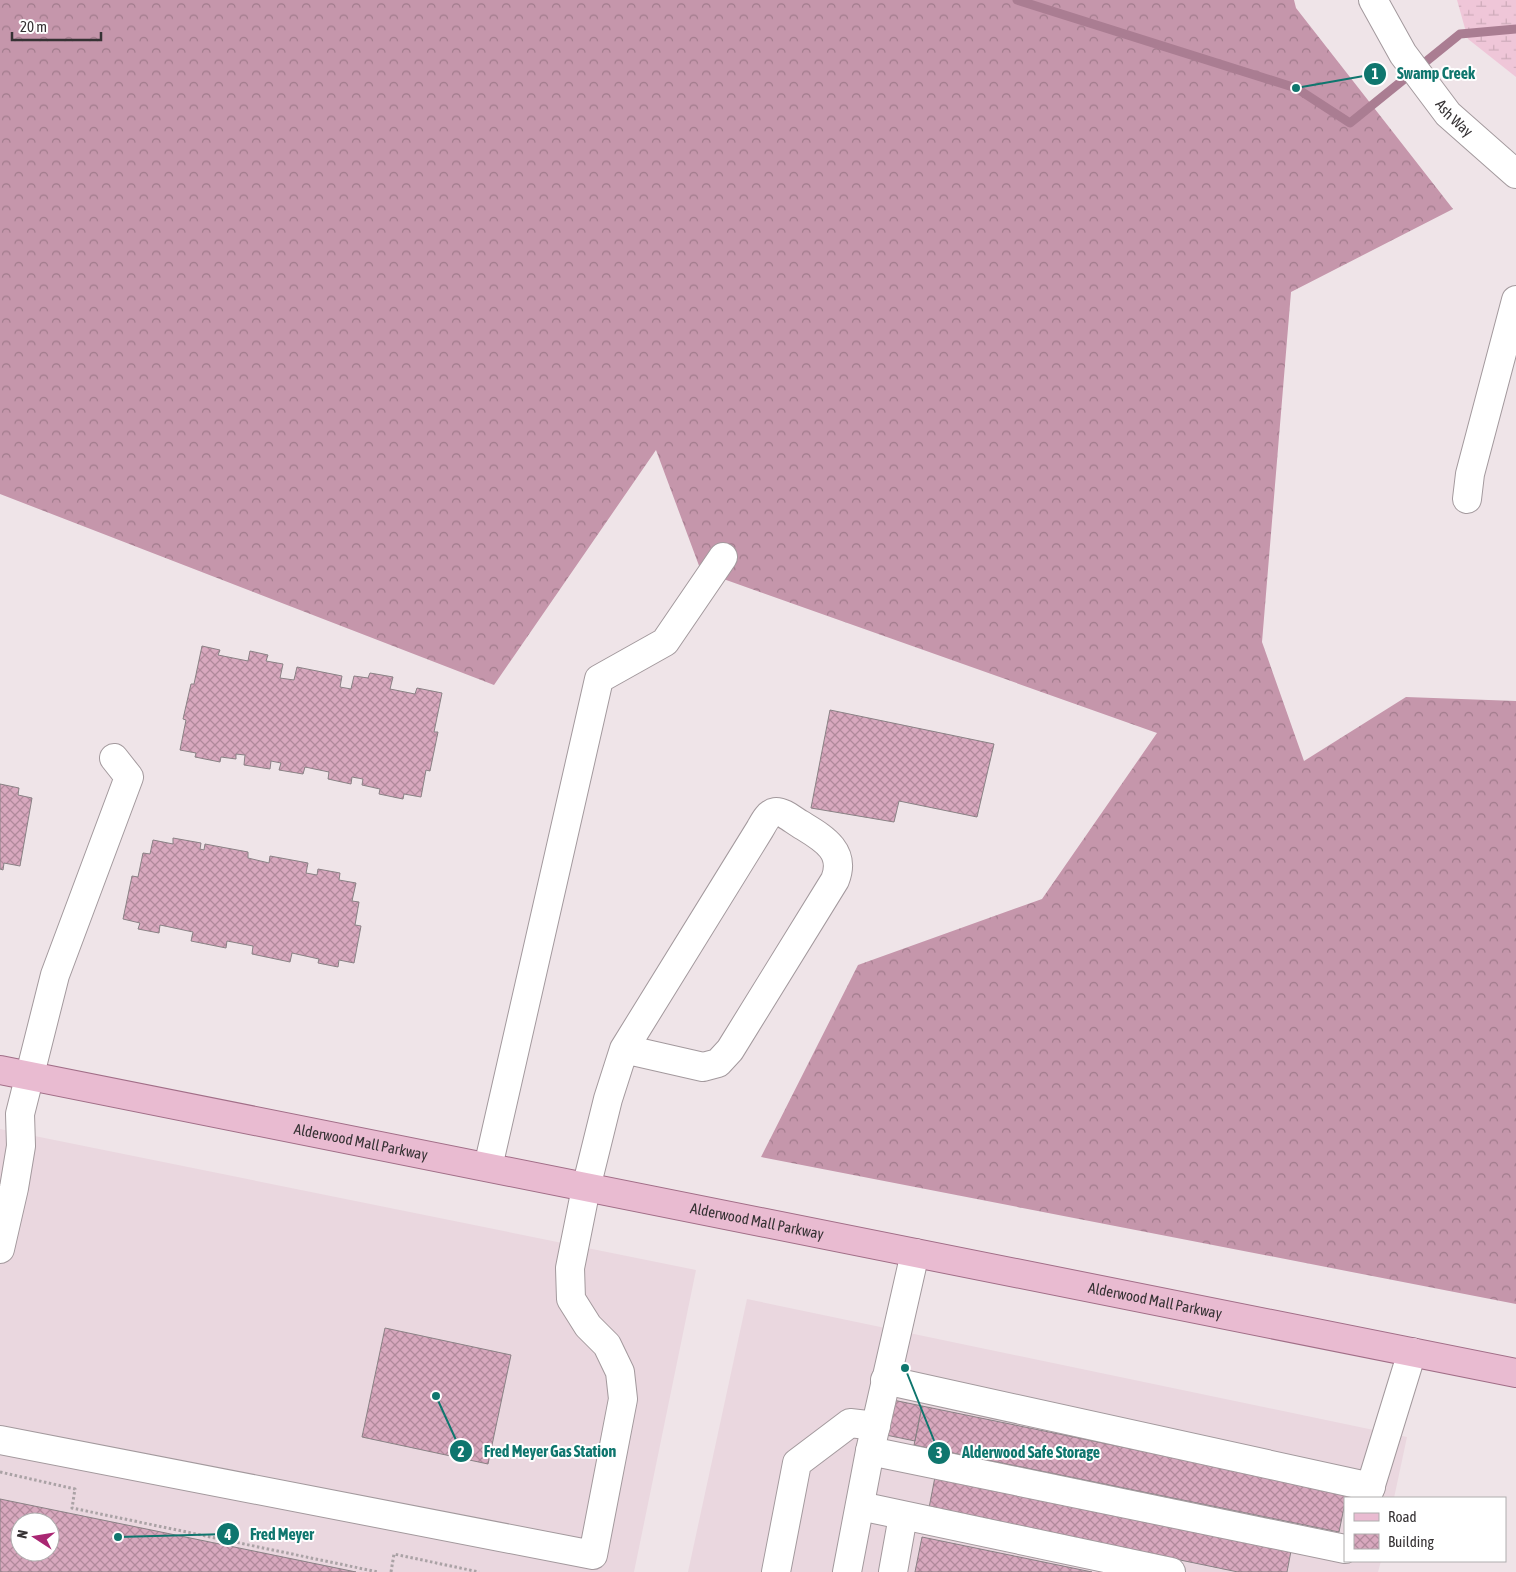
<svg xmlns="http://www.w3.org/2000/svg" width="1516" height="1572" font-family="'Asap Condensed',sans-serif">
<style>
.built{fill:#ead7df;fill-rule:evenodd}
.forest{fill:url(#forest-crowns)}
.wetland{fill:url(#wetland-marsh)}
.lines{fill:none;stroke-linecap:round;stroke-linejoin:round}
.stream{stroke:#aa7d92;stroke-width:9}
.building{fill:url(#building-cross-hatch);stroke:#8a8185;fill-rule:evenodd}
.minor-casing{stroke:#a3999d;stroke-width:30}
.major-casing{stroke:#a16e87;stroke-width:30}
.path{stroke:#aaa2a5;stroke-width:3;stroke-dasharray:2.5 2.5;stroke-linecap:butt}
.minor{stroke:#fff;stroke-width:28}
.major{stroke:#e9bbd1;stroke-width:28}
.labels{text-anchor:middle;stroke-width:4;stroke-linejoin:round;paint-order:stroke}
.street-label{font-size:15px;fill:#363234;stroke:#fff}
.leader{fill:none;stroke:#0f766e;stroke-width:2}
.callout-dot{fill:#0f766e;stroke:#fff;stroke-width:2}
.mark-label{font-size:15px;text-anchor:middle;font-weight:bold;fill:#fff}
.callout-label{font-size:16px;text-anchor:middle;font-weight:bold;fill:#0f766e;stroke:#fff;stroke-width:4;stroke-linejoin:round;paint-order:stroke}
</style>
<defs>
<pattern id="forest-crowns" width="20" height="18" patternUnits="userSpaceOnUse" patternTransform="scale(1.25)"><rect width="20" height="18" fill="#c596ab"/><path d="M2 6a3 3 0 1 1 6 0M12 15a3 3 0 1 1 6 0" fill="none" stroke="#a17b8c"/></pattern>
<pattern id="wetland-marsh" width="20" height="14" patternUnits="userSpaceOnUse" patternTransform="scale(1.25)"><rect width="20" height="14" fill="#efc6d8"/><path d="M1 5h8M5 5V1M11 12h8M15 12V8" fill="none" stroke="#ceabba"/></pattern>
<pattern id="building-cross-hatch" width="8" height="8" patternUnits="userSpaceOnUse" patternTransform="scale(1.25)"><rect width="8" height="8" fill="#d8a8be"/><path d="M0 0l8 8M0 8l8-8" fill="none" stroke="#b0899b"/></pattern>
</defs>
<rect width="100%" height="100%" fill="#efe4e8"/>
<path class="built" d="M0,1129l696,141 -62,302h-634zM20,1522h30v30h-30z
M747,1299l660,138 -13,61h-49v63h36l-3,11h-690z"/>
<path class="forest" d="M0,0h1294l2,8 157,201 -162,83 -29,350 42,119 102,-64 110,4v603l-755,-147 97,-192 184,-66 115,-166 -456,-162 -45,-121 -162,235 -494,-191z"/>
<path class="wetland" d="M1457,0h59v77l-48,-38z"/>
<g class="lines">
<path class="stream" d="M1017,0l279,88 54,35 110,-89 56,-5"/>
</g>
<path class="building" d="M202,646l18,4 -2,5 30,6 2,-10 18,4 -2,6 17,3 -3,14 14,2 3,-13 45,9 -2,11 11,2 3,-13 14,2 2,-5 23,4 -3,12 25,5 2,-6 25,5 -8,39h4l-8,39 -4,-1 -5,27 -17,-3 -1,5 -24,-5 1,-5 -18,-4 1,-6 -11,-2 -1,7 -23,-5 1,-7 -24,-5 -2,7 -24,-4 2,-7 -10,-2 -1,8 -26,-4 1,-10 -9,-1v5l-15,-2 -1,5 -25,-5 1,-4 -16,-3 6,-30 -3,-1 8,-35h3z
M830,710l164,34 -17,73 -78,-16 -5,21 -83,-14z
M0,784l19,4 -1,7 14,3 -12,68 -16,-3 -1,7 -3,-1z
M173,838l28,5 -1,6 4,1 1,-6 43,8v6l21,5 1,-7 38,7 -2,10 11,2 1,-6 22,4 -1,7 17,3 -4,18 7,1 -4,23 6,1 -7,37 -15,-3 -1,7 -20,-4 1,-4 -27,-6 -2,9 -38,-8 1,-8 -26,-5 -1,7 -35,-7 2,-9 -33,-7 -1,8 -21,-4 2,-6 -17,-4 9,-43 6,1 5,-24 7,1 3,-14 20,4z
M385,1328l126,27 -23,109 -126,-27z
M893,1400l29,6 -7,35 -29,-6z
M922,1406l425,87 -8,39 -425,-87z
M935,1477l356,74 -4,21h-49l-309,-64z
M0,1499l356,73h-356zM20,1522h30v30h-30z
M922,1537l170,35h-177z"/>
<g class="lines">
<defs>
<g id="minor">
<path id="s1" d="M1373,0l30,54 45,60 68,60"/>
<path d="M1467,499l3,-25 46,-174"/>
<path d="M488,1167l111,-488 66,-37 58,-85"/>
<path d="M0,1249l14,-61 7,-42 -1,-32 35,-139 74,-198 -15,-19"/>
<path d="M915,1253l-45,198 475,98"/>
<path d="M885,1380l486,107"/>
<path d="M0,1440l593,115 30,-156 -3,-27 -13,-27 -19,-19 -17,-27 -1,-31 16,-80 22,-89 16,-50 136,-220c3,-5 8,-16 15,-17 8,-1 18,8 25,12 21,13 47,26 35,56l-105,170 -12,13 -15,4 -79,-18"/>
<path d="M1367,1498l45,-146"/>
<path d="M860,1506l311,66"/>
<path d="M776,1572l21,-109 53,-40 26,3"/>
<path d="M847,1572l23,-121"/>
<path d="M893,1572l10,-56"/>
</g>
<g id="major">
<path id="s2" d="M0,1070l1516,303"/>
</g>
</defs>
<use href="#minor" class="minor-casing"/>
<use href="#major" class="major-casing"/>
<path class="path" d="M0,1472l75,17 -3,19 306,64
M391,1572l3,-18 85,18"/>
<use href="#minor" class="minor"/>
<use href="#major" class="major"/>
</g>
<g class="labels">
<g class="street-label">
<text dy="5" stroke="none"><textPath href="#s1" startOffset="144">Ash Way</textPath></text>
<text dy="5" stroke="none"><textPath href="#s2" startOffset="368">Alderwood Mall Parkway</textPath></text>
<text dy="5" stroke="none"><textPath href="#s2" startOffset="772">Alderwood Mall Parkway</textPath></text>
<text dy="5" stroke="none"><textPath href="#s2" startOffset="1178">Alderwood Mall Parkway</textPath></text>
</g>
</g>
<path class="leader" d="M1296 88L1375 74M436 1396L461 1451M905 1368L939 1453M118 1537L228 1534"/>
<g class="callout-dot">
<circle cx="1296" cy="88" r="5"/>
<circle cx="436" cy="1396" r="5"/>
<circle cx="905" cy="1368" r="5"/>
<circle cx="118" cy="1537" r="5"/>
<circle cx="1375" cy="74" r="12"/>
<circle cx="461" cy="1451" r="12"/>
<circle cx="939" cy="1453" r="12"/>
<circle cx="228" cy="1534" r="12"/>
</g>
<g class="mark-label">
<text x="1375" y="79">1</text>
<text x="461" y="1457">2</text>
<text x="939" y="1458">3</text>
<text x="228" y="1540">4</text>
</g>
<g class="callout-label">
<text x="1436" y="79">Swamp Creek</text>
<text x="550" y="1457">Fred Meyer Gas Station</text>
<text x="1031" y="1458">Alderwood Safe Storage</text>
<text x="282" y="1540">Fred Meyer</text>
</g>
<rect x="1344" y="1497" width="162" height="65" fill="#ffffff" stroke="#afadae"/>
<rect x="1354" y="1513" width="25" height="8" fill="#e9bbd1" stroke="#afadae"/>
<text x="1388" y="1522" font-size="15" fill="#363234">Road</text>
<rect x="1354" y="1534" width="25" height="15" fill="url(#building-cross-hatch)" stroke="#afadae"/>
<text x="1388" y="1547" font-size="15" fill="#363234">Building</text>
<g transform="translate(35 1537) rotate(282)"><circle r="24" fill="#ffffff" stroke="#afadae"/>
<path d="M0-4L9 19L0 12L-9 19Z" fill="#a92773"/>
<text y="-8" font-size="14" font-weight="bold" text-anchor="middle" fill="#363234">N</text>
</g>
<path d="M12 32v8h89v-8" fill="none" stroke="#363234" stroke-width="2.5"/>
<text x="20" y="32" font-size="15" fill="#363234" stroke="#ffffff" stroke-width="4" paint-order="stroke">20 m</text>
</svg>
